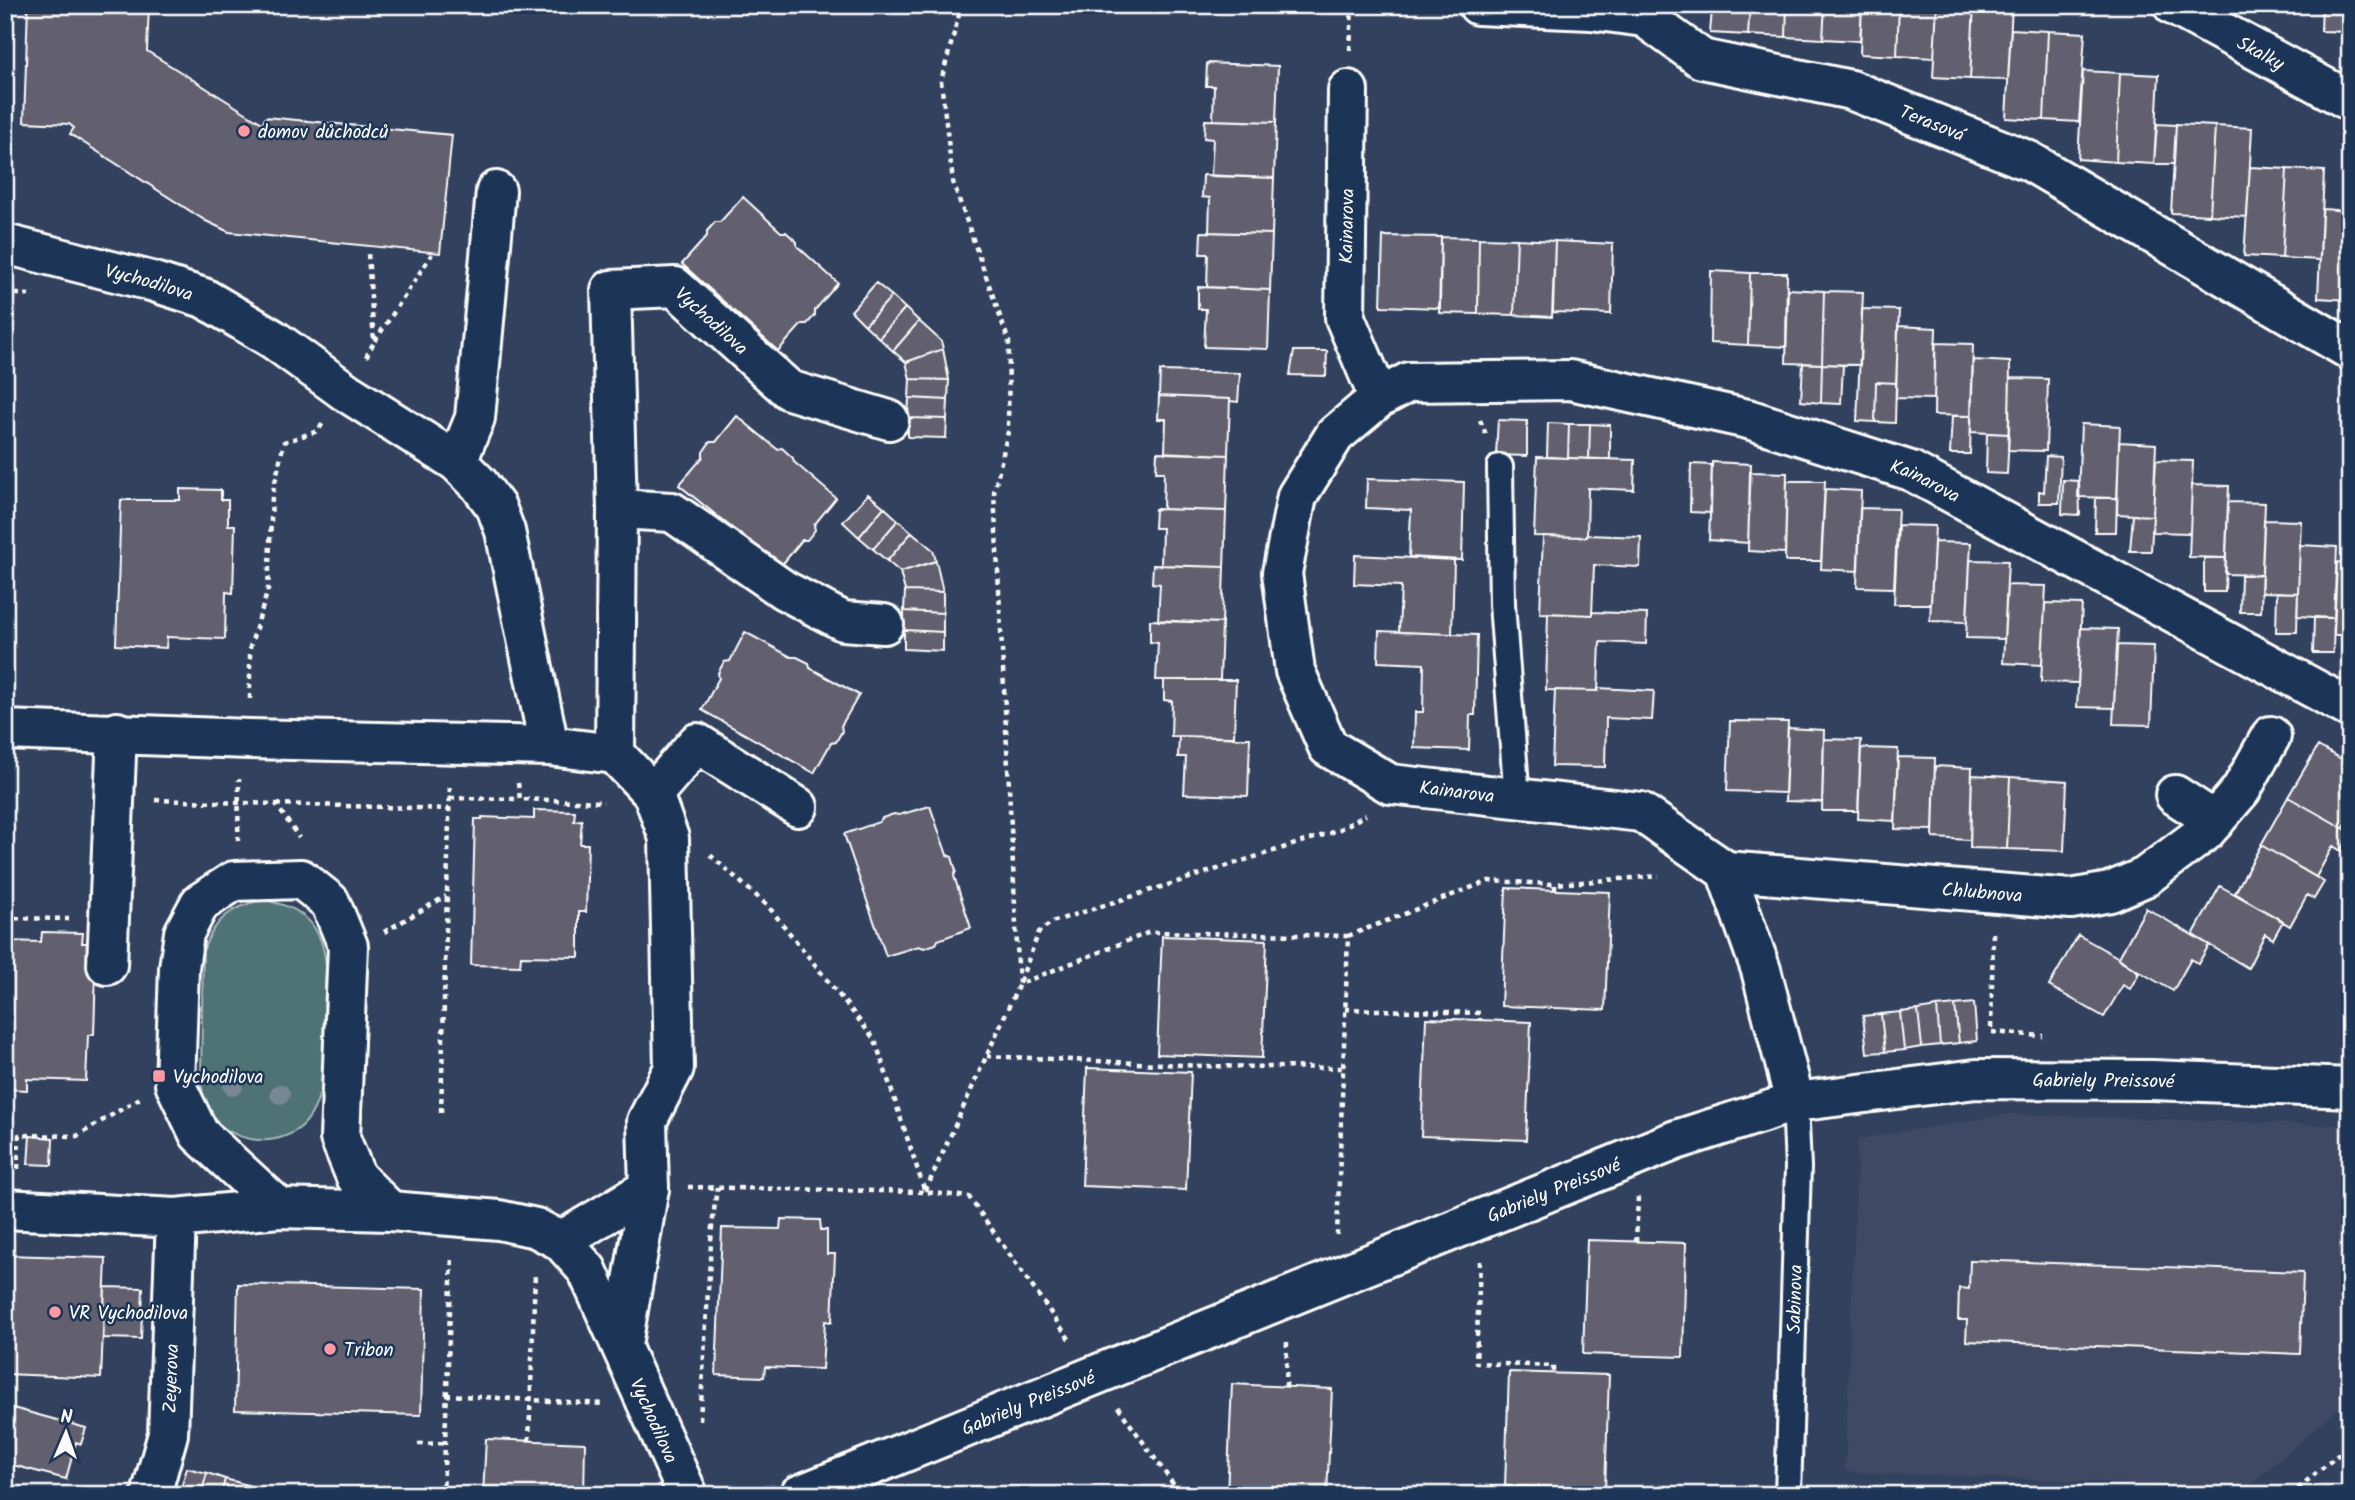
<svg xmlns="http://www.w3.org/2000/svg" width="2355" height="1500" font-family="Kalam,sans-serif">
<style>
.built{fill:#404a63}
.green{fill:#4f7374;stroke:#a7b9ba;stroke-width:2}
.building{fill:#625e6e;stroke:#fff;stroke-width:2}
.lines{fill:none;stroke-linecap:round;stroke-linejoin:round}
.lane-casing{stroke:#fff;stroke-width:30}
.street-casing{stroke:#fff;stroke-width:44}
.path{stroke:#fff;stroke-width:4.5;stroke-dasharray:5 5;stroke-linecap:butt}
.lane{stroke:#1d3557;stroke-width:24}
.street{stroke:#1d3557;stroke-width:38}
.tree{fill:#778794}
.poi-dot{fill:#ff9aa2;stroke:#1d3557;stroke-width:2.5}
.labels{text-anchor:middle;stroke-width:5;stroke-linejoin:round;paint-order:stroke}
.street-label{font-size:19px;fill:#fff;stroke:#1d3557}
.poi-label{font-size:19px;fill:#fff;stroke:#1d3557;text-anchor:start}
</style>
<rect width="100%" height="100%" fill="#32415e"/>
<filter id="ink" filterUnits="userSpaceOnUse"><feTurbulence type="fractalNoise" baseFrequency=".0143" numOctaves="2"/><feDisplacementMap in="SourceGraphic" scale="14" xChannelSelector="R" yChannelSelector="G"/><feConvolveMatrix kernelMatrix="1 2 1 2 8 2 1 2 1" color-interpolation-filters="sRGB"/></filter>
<g filter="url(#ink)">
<path class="built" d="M2011,1114l339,12v272l-103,90 -402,-16 13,-333z"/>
<path class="green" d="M262,900c40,6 60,24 64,65l-4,118c-3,16 -8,32 -20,43 -27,24 -72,16 -92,-12 -7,-10 -8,-24 -9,-36l2,-127c11,-31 27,-44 59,-51z"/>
<path class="building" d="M28,5h121l-2,46 115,72 4,-6 186,18 -12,118 -211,-21 -23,-11 -136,-87 4,-6 -5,-4 -45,-2z
M1664,5h86l-2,30 -38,-2 2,-23z
M1750,5h37l-1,32 -38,-2z
M1787,5h38l-2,34 -37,-2z
M1825,5h37l-2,36 -37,-2z
M1862,5h37l-2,51 -37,-2z
M1899,5h38l-3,53 -37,-2z
M1937,5h37l-4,74 -37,-2z
M1974,5h38l-4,75 -38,-1z
M2322,5h28v27l-29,-1z
M2011,29l37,2 -4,89 -38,-2z
M2048,31l37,2 -6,89 -35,-2z
M1207,63l71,3 -2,56 -63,-2 1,-34h-8z
M2083,71l37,2 -4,89 -38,-3z
M2120,73l39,2 -5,89 -38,-2z
M1205,120l71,2 -2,56 -63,-2 2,-37 -9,-1z
M2157,124l19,1 -2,39h-20z
M2176,124l39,2 -5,89 -39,-2z
M2215,126l37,2 -5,89 -37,-2z
M2250,167l37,2 -5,89 -38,-2z
M2287,169l37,2 -4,89 -38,-2z
M1203,175l71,3 -2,56 -63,-2 1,-34 -8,-1z
M743,197l38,35h5l11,10v4l41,37 -23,27v5l-8,9h-5l-24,27 -96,-87 25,-28v-5l8,-9h5z
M2322,209l28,2v89l-32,-2z
M1201,232l71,2 -2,56 -63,-3 1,-33h-8z
M1383,236l58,1 -1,71 -59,-2z
M1441,237l38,1 -1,76 -39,-1z
M1479,238l38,1 -3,76 -36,-1z
M1517,239l38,2 -3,76 -38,-2z
M1555,241l58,3 -2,70 -58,-2z
M1711,271l39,2 -2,72 -38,-2z
M1750,273h37l-1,74 -38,-2z
M876,283l16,13 -27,29 -14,-14z
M1198,287l72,3 -2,59 -64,-2 2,-38h-8z
M1788,289l36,2 -2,73 -36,-1z
M1824,291l39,1 -3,73 -38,-1z
M892,296l13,12 -26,30 -14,-13z
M905,308l14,13 -26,30 -14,-13z
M1862,309l37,1 -3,73 -20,-1 -1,40 -18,-1z
M919,321l22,20 2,8 -37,13 -13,-11z
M1898,326l38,2 -2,71 -38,-1z
M1935,343l38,1 -2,72 -37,-1z
M943,349l6,31 -39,-1 -4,-17z
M1294,351h33l-1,25 -36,-1z
M1973,360l37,2 -1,72 -38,-2z
M1803,363l19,1 -1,39 -20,-2z
M1822,364l21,1 -2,39 -20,-1z
M1160,371l80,2 -2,29 -8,-1v-2l-71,-3z
M2010,378l38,1 -2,72 -38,-1z
M910,379l39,1 -1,20 -39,-2z
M1876,382l20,1 -1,40 -20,-1z
M1159,396l71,3 -2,56 -63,-2 1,-34h-8z
M909,398l39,2 -1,19 -39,-1z
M737,416l40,33 5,-1 11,10 1,4 42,36 -22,27 1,5 -8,10h-5l-22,27 -101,-82 24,-28v-5l7,-10h6z
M1952,416h19l-1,38h-20z
M908,418l39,1 -1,19 -38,-1z
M1498,420l29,1v35l-31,-1z
M1548,423l21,1 -1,34 -21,-1z
M1569,424h21l-1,35 -21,-1z
M1590,424l20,1v34h-21z
M2081,424l39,2 -3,72 -39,-1z
M1987,433l22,1 -2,40 -21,-1z
M2119,442l37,2 -3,72 -36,-2z
M1157,452l71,3 -2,56 -63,-2 1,-37h-8z
M2046,456l15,1 -2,46h-20v-12l5,1z
M1537,457l98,3 -1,30 -46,-2 -1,49 -53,-1z
M2156,460l37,1 -3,72 -38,-1z
M1712,462l39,2 -3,79 -39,-3z
M1691,464l21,1 -1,48 -21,-1z
M1750,472l37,1 -2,80 -37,-2z
M1367,479l97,3 -2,78 -53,-3 2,-47 -45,-2z
M2063,480l16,1 1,34 -18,-1z
M1787,481h38l-4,80h-36z
M2192,485l37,1 -3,72 -37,-1z
M180,489l41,1v10h7v25h7l-2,68 -7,-1 -1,47 -58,-2 -1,11 -50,-3 5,-145h59z
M1825,489l36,2 -3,80 -37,-2z
M868,494l16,13 -25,30 -16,-15z
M2096,498h21l-1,34h-21z
M2228,502l37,1 -3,72 -37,-1z
M884,507l14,13 -25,29 -14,-12z
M1860,508l38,1 -4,79 -37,-1z
M1155,509l71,2 -2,56 -63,-2 1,-37h-8z
M2133,515l20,1 -2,35h-21z
M898,520l14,12 -25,29 -14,-12z
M2264,520l37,1 -3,72 -37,-1z
M1898,525l37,1 -4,78h-37z
M912,532l21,18 3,11 -36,11 -13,-11z
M1587,535l54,2 -1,30 -46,-2 -2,50 -52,-2 3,-77 44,1z
M1934,542l37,1 -4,79 -37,-1z
M2300,545l37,2 -3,71 -37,-2z
M1355,555l99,5 -2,74 -53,-2 2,-46 -47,-2z
M2204,558h22l-1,34h-21z
M1970,560l38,1 -4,78 -38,-1z
M936,561l7,31 -38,-1 -5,-19z
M2337,562l13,1v72h-16z
M1153,565l71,2 -2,56 -64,-2 2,-37 -8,-1z
M2241,575h21l-1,37h-21z
M2007,585l39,1 -4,79 -39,-2z
M905,591l38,1v21l-39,-2z
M2277,592l21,1 -1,39h-21z
M2045,603l37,1 -4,79 -37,-1z
M904,611l39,2v19l-39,-2z
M1592,612l55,2 -1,30 -46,-2 -2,49 -52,-1 2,-77 44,2z
M2314,618h20l-1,35h-20z
M1150,620l72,3 -2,57h-64l2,-37 -8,-1z
M2081,628l37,1 -4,79 -37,-1z
M904,630l39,2v19l-39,-2z
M1379,631l98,4 -2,80h-5l-1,35 -55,-2 1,-36h8l1,-48 -46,-2z
M745,632l46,25h6l12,6 1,5 49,27 -18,31 1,5 -6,11 -5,1 -17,30 -112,-63 17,-32 -1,-5 6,-11 6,-1z
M2117,645l37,1 -3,79 -38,-1z
M1164,680h72l-2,57 -63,-1 1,-35 -8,-1z
M1598,688l56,3 -2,29 -46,-2 -1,49 -53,-1 3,-76 43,1z
M1730,721l58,1 -3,71 -58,-2z
M1788,728l36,2 -2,72 -37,-1z
M1179,736l71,2 -2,58 -64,-2 2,-37h-8z
M1824,739l37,1 -3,71h-36z
M2318,746l32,18v53l-7,11 -55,-31z
M1861,748l37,1 -3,72 -37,-2z
M1898,757l37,1 -2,72 -38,-1z
M1935,766l37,2 -2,72 -37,-2z
M1972,775l38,2 -3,72 -37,-1z
M2010,777l57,4 -3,70 -57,-2z
M2288,797l62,35 -9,19 -8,-5 -17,31 -55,-32z
M930,806l17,49 5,2 4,14 -2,5 17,52 -33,12 -2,4 -12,4 -5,-2 -33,10 -42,-122 35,-12 3,-4 12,-4 5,1z
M534,810l41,1 -1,10 8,-1 -2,24h8l-2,68h-7v45l-58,-1 -1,10 -49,-1 4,-146h7v-2l52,2z
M2261,845l63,37 -10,17 -7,-4 -17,31 -55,-33z
M2220,886l63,35 -10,18 -8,-5 -17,34 -55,-33z
M1506,888l104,4 -5,118 -104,-4z
M2146,908l63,37 -11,19 -7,-5 -18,32 -55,-32z
M42,932l41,1 -1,10h8l6,24 -2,67 -6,1 -2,46 -59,-2v11l-22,-1v-148l36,1z
M2078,935l41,23 20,15 -9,16 -7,-4 -19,32 -55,-31z
M1162,936l105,4 -5,118 -105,-4z
M1974,1003l3,38 -18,2 -4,-38z
M1955,1005l4,38 -19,2 -3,-38z
M1937,1007l3,38 -18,2 -4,-37z
M1918,1010l4,37 -18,3 -4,-38z
M1900,1012l4,38 -19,2 -4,-38z
M1881,1014l4,38 -18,1 -4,-37z
M1426,1018l105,4 -5,118 -105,-4z
M1087,1068l104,4 -5,118 -104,-4z
M30,1136l23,2 -1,27 -24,-1z
M781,1219l39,1 1,10h6v24h8l-3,68 -7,-1 -3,48 -57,-2 -1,10 -48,-2 6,-147 58,1z
M1587,1240l99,3 -3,114 -100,-3z
M5,1255l101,3 -5,120 -96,-4z
M1970,1260l333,12 -3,82 -334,-13 1,-21h-9l1,-32 10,1z
M238,1284l186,5 -3,126 -186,-5z
M105,1287l38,1 -2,51 -38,-1z
M1509,1372l100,3 -4,115 -100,-4z
M1232,1384l100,5 -5,106h-100z
M13,1408l73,20 -5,16 -5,-2 -10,37 -61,-16v-28z
M486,1439l99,4 -1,52h-101z
M187,1468l20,5 -6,22h-22z
M207,1473l18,6 -4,16h-20z
M225,1479l19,5 -3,11h-20z
M244,1484l19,6 -2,5h-20z"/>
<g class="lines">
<defs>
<g id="lane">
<path d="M1500,467l2,137 15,195"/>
<path id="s1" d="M1788,1495l10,-328 -3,-65"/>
</g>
<g id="street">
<path id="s2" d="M1478,5l113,5 53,7 58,42 149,31 178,71 321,189"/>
<path id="s3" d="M2173,5l177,96"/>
<path d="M1348,90l-3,228 34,80"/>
<path id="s4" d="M5,244l146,37 53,17 69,41 73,53 111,70 22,22 17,23 9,24 44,215"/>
<path d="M457,462l18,-44 21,-227"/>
<path d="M617,509l55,3 112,78 59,31 41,3"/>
<path d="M5,730l244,9 300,7 66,8 38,40 16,44 5,230 -27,53 2,67 -88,53"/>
<path id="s5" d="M615,754l2,-245 -6,-219 64,-3 114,103 100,30"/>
<path d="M653,794l44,-51 101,64"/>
<path d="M2175,795l40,26"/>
<path id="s6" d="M1726,871l345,28 39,-7 35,-15 60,-45 36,-42 30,-54"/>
<path d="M107,965l10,-233"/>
<path id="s7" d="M1795,1102l-34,-132 -35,-99 -85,-59 -251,-28 -62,-37 -33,-76 -13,-98 15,-77 38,-61 44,-37 30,-16 161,-2 178,39 163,52 439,237"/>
<path d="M279,1208l-80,-74 -24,-50 4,-116 5,-35 16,-30 34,-22 67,-2 29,23 18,44 -8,192 16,39 34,34"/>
<path id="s8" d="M5,1209l171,9 103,-10 111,3 109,9 37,8 25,13 26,29 101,225"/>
<path d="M622,1345l27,-157"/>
<path id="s9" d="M151,1495l17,-61 8,-216"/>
<path id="s10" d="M799,1495l877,-355 119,-38 181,-23 176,1 198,8"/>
</g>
</defs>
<use href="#lane" class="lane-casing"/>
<use href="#street" class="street-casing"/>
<path class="path" d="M965,5l-6,10 -18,66 12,101 56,160 -1,90 -14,60 25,492 131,-52 198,4 -11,299
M1350,50l2,-45
M5,293l24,2
M375,341l57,-87
M366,357l8,-15 -6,-89
M1480,420l7,17
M250,699v-52l18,-57 4,-94 12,-54 34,-11 5,-8
M518,783l2,16 84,3
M450,798l70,1
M155,800l121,4 23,34
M276,804l174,5
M238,841l1,-62
M710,855l58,51 107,134 50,152 94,-208 20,-52 13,-10 284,-91 30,-16
M1555,890v-6l104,-8
M5,918l64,1
M384,932l62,-36
M1993,933l-2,99 52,4
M1348,936l140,-55 67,3
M1345,1009l135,4v7
M987,1056l216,10 140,2
M441,1112l9,-329
M18,1169l1,-34 58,1 63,-38
M688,1187l237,5 44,5 103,146
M1636,1242l2,-45
M1480,1261l-4,102 77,3v8
M1286,1387l1,-46
M446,1395l157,9
M1118,1407l63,88
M700,1420l12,-193 5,-40
M529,1441l6,-167
M418,1444l27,-1
M443,1495l9,-239
M2290,1495l60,-50"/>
<use href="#lane" class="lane"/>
<use href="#street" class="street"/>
</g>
<g class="tree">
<circle cx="233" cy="1086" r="10"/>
<circle cx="280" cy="1094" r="10"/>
</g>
</g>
<g class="poi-dot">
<circle cx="244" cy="131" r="7"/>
<rect x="152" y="1069" width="14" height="14" rx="3.5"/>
<circle cx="55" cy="1312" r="7"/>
<circle cx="330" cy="1349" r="7"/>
</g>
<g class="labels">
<g class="street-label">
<text dy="7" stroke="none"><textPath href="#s3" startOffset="100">Skalky</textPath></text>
<text dy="7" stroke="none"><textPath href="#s2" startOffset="478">Terasová</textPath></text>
<text transform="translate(1346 226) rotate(-89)" y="7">Kainarova</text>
<text dy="7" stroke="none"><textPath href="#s4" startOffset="149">Vychodilova</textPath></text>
<text dy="7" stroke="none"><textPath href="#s5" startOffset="578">Vychodilova</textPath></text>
<text dy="7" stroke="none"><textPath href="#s7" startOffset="1624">Kainarova</textPath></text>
<text transform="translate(1457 791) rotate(7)" y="7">Kainarova</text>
<text dy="7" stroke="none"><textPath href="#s6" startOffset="257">Chlubnova</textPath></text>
<text dy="7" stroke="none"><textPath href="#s10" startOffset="1381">Gabriely Preissové</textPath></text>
<text dy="7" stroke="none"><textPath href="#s10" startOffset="814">Gabriely Preissové</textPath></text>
<text dy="7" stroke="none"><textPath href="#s1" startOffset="196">Sabinova</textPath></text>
<text dy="7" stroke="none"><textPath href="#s9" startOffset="119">Zeyerova</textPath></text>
<text dy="7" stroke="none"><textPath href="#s10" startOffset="247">Gabriely Preissové</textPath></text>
<text dy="7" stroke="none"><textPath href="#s8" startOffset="765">Vychodilova</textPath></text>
</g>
<g class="poi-label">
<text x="258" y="138">domov důchodců</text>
<text x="173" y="1083">Vychodilova</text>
<text x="69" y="1319">VR Vychodilova</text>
<text x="344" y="1356">Tribon</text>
</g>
</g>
<rect width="2355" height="1500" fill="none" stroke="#1d3557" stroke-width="28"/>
<rect x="14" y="14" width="2327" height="1472" fill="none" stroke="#fff" stroke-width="2.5" filter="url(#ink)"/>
<g transform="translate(66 1433) rotate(2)" stroke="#1d3557" stroke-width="5" paint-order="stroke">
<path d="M0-5L12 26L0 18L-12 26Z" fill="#ffffff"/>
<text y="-10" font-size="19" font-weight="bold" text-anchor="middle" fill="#ffffff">N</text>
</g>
</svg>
